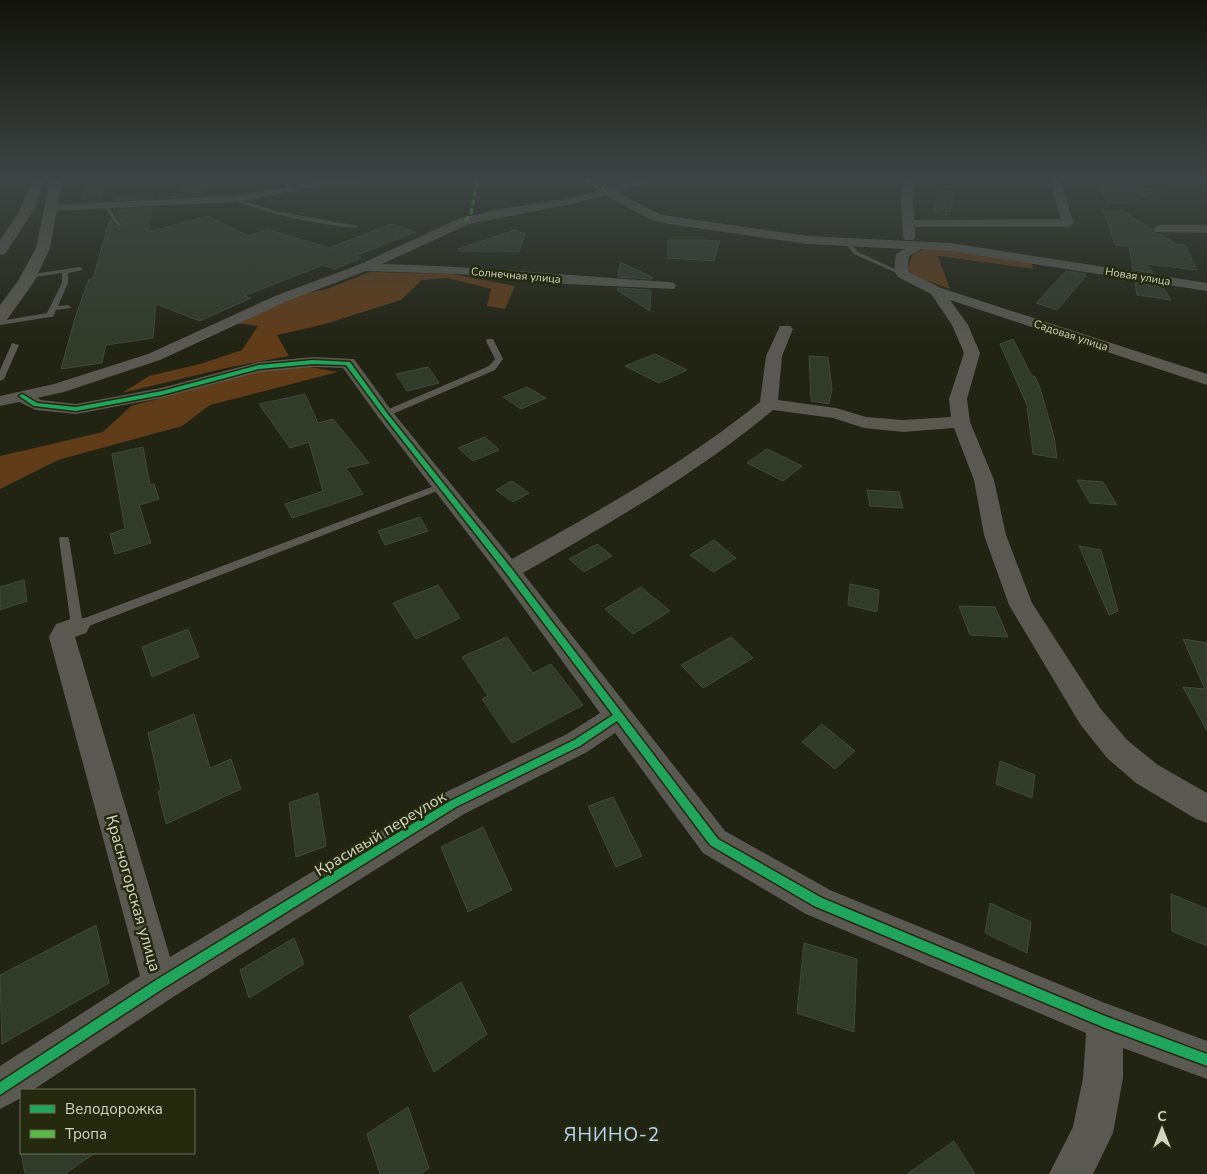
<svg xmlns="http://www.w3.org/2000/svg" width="1207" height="1174" font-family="'Nunito Sans',sans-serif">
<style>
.green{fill:#613c18}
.building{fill:#303b2a;stroke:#43493d}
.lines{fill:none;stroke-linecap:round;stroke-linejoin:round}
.service{fill:#595951;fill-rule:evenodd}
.minor{fill:#595951;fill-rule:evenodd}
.secondary{fill:#5c5a51;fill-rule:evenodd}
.quiet{stroke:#58b947;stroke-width:3;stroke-dasharray:6 3;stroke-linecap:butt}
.cycleway-casing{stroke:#25290d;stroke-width:3}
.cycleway{fill:#20a55d;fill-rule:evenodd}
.labels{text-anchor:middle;stroke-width:5;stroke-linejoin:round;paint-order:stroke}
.far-street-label{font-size:11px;fill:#d1d5c4;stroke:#25290d}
.near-street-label{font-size:16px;fill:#d1d5c4;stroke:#25290d}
.near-quarter-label{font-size:19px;letter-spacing:1px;fill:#bcd7fd;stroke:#25290d}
</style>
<rect width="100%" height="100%" fill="#212313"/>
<path class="green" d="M922,249h15l94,14 3,6 -96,-13 12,33 -35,-13 -7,-7 4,-14z
M370,272l82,2 63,12 -10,23 -18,-3 4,-17 -43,-11 -26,2 -21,20 -76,24 -48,11 12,21 -63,12 -104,25 27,-17 51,-12 42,-14 16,-24 -21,-3 65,-29 25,-5z
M310,367l28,5 -128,33 -28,21 -124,34 -58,29v-33l103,-24 28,-26 132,-35z"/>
<path class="building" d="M87,180h18l-4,17 -20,2z
M191,180h26l-16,15h-28z
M1120,180h17l4,9 21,2 -38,13 -16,-1 -11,-17 26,2z
M938,191l16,1 -4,23 -17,-2z
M154,194v4l-40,2 5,-5z
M152,208l-4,24 59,-16 42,20 18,-7 62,19 62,-24 25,8 -61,24 6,2 -26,11 -12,-4 -79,31 7,2 -51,23 -44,-17 -3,34 -47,7 -4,18 -41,6 14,-51 14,-39h4l17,-61 5,8 8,-1 -10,-15z
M1103,210h19l29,19 4,5h5l16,10 9,1 12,25 -50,-6 6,9 -20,-3 -4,-24 -14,-1z
M515,230l10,4 -6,18 -60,-1 -1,-2z
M668,240h36l16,1 -6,20 -46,-3z
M620,262l32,15v2l-34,-2z
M1066,271l19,3 1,2 -29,34 -21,-7z
M1135,282l27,4 9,14 -34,-5z
M617,288l34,2 -1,21 -33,-21z
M1013,339l19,37 3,1 5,11 14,49 3,21 -24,-4 -6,-49 -27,-61z
M655,354l32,16 -28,13 -34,-17z
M809,356l19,1 4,32 -3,15 -18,-3z
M428,367l11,16 -32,8 -11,-17z
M527,387l19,11 -25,11 -18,-12z
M305,394l13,29 15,-4 36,44 -23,5 17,26 -71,24 -7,-14 38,-13 -14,-49 -19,6 -31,-44z
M485,437l14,13 -26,11 -15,-13z
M143,447l7,38 4,-1 5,15 -20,6 12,38 -36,11 -5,-20 15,-5 -13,-75z
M767,449l35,17 -19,15 -36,-18z
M1077,480l26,2 14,23 -27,-2z
M512,481l17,12 -16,9 -17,-12z
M867,490l32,2 4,16 -33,-2z
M420,517l8,14 -43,14 -7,-14z
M714,540l22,18 -23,14 -23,-17z
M597,544l15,12 -28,16 -15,-13z
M1079,546l22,4 17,61 -9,4z
M24,580l3,21 -27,9v-23z
M850,584l29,6 -2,22 -29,-7z
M438,585l22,33 -44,21 -23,-36z
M641,587l29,24 -37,23 -28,-25z
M959,606l36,1 13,30 -38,-2z
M188,629l11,28 -47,20 -10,-30z
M507,637l26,36 18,-9 32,41 -71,38 -30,-44 6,-3 -26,-39z
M731,637l22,21 -50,30 -22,-23z
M1183,639l24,4v88l-24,-44 22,2z
M194,714l16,54 21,-9 10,30 -75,35 -8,-32 3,-2 -13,-57z
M822,724l33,27 -20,18 -33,-27z
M1000,761l35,14 -3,23 -36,-14z
M318,793l8,53 -30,11 -7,-54z
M613,797l29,59 -26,11 -28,-61z
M483,827l29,63 -44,22 -27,-65z
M1171,894l36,15v37l-35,-15z
M990,903l41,19 -4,31 -42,-20z
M96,925l13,58 -107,61 -2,-69z
M294,938l10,26 -55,34 -9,-28z
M804,943l53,16 -3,73 -57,-19z
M461,982l26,52 -53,38 -25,-56z
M408,1107l21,61 -8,6h-41l-13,-40z
M954,1141l21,33h-68z
M21,1153h74l-30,21h-40z"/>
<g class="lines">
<path class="service" d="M291,180h6l-6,5 2,3 -3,2 -5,-5z
M233,198l47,14 78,14 -3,2c-42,-5 -83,-12 -122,-28z
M103,205h4l14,20h-4z
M848,240l10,12 48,22 -5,1 -47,-21 -9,-12z
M80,267l2,1v2l-14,3v10l-10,23 10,-1 3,2 -1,1 -14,2 -3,7h-3l-50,8v-4l47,-8 15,-30v-10l-33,5 -2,-1v-2z
M487,339h6l10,20 -8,11 -107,46h-6v-4l107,-46 6,-7 -9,-18z
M12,343l7,2 -15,34 -4,2v-11z
M442,483l5,3 -2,2 -364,141h-8l-2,-3 -12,-87 1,-2h8l1,2 13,80z"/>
<path class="minor" d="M329,180h38l-5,3 -46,4 -81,15 -183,9 -6,-3 6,-3 183,-9z
M638,180h16l-1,2 -36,10 42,22 10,2 139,20 142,7 257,40v8l-257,-40 -29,-2 -12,7 -1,9 1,7 32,16 266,86v11l-257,-85 18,25 12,28 -13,46 3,23 24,58 12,55 26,68 68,105 27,32 31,25 49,28v30l-11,-4 -60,-36 -29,-25 -27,-34 -71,-119 -25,-70 -10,-55 -20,-52 -51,4 -39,-4 -31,-10 -60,-8c-77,64 -163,113 -250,163l202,258 105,59 275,113 102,38v38l-84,-31v30l-10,55 -20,41h-44l24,-47 10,-49 3,-45 -280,-119 -103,-61 -88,-120 -28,19 -123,62 -291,183 -140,93h-12v8l-21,11v-43l140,-90 -91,-339 7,-13 21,-7 9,2 4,7 -4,7 -11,4 95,320 272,-163 125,-60 33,-21 -99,-136 -122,-159 -36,-50 -30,-1 -53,5 -98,26 -86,16 -40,-4 -17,-8 -19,4v-10l54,-12 94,-30 127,-58 83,-31 103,-47 39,-9 71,-11zM606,195l45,25 18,4 139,20 96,5 -8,5c-1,8 -3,16 2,23l33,17 21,31 12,28 -15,46 2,18 -48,3 -37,-3 -30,-9 -58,-8 4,-44 11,-27 -3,-3h-10l-14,30 -6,46c-76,62 -162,109 -248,157l-121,-149 -37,-51 -41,-2 -54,5 -98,26 -85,16 -35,-4 -4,-2 27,-6 96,-32 125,-58 81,-31 89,3 76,5 35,5 108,5 2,-3 -2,-3 -5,-1c-96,-6 -191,-16 -287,-18l87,-40 103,-20z
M904,180h10l-1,17 1,23 147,-1 -11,-39h10l14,43 -6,4h-153v10l-2,3h-8l-2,-3 -2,-40z
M1159,225h48v8l-52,-1 -2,-3z"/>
<path class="secondary" d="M32,180h12l-10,30 -29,44 -5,1v-15l20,-30z
M50,180h12l-12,68 -16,34 -28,39 -6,1v-17l18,-24 18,-33z"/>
<path class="quiet" d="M585,180l23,12
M465,221l6,-7 6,-31 5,-3"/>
<defs>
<path id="cycleway" d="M313,360l37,2 37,51 125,156 206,270 104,59 283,118 102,38v12l-102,-38 -291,-122 -104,-61 -93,-124 -37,25 -124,61 -292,181 -164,107v-13l156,-102 294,-179 124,-61 39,-25 -107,-142 -123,-158 -37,-50 -33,-1 -54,5 -97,26 -86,16 -42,-5 -15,-10 3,-2 2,1 13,8 39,4 86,-16 97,-26z"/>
</defs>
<use href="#cycleway" class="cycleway-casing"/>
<use href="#cycleway" class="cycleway"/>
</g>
<linearGradient id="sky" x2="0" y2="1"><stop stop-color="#12130a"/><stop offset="0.52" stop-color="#3d4544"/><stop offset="1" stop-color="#3d4544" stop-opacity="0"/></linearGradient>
<rect width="1207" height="344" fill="url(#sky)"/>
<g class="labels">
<g class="far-street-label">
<text transform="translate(516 275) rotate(5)" y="4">Солнечная улица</text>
<text transform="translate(1138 276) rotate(9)" y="4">Новая улица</text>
<text transform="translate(1071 335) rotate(18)" y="4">Садовая улица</text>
</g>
<g class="near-street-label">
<text transform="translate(380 833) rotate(-31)" y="6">Красивый переулок</text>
<text transform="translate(134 893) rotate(74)" y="6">Красногорская улица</text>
</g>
<g class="near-quarter-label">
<text x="612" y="1141">ЯНИНО-2</text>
</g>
</g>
<rect x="20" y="1089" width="175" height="65" fill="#25290d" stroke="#6a6e56"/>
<rect x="30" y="1105" width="25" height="8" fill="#20a55d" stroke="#6a6e56"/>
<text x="65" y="1114" font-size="15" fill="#d1d5c4">Велодорожка</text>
<rect x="30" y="1130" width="25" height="8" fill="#58b947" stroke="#6a6e56"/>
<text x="65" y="1139" font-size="15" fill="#d1d5c4">Тропа</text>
<g transform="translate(1162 1129)" stroke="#25290d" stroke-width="4" paint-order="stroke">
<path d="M0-4L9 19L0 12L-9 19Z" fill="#d1d5c4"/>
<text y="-8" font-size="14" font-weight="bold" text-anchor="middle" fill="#d1d5c4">С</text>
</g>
</svg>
